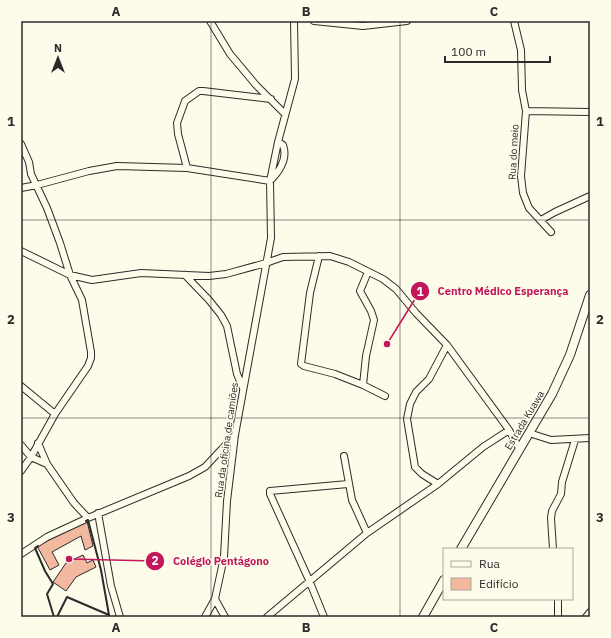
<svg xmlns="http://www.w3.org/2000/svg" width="611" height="638" font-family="'IBM Plex Sans',sans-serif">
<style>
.building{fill:#f2b8a0;stroke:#2b2b2b}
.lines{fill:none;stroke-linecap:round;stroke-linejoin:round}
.minor-casing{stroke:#2b2b2b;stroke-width:8}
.tertiary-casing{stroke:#2b2b2b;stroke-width:10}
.minor{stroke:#fdfbea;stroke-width:6}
.tertiary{stroke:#fdfbea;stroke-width:8}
.wall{stroke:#2b2b2b;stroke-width:2}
.grid{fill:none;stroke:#2b2b2b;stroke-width:1;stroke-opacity:0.55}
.labels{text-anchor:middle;stroke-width:3;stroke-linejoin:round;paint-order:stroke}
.street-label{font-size:10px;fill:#2b2b2b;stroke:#fdfbea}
.leader{fill:none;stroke:#c2185b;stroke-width:1.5}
.callout-dot{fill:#c2185b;stroke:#fdfbea;stroke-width:1.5}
.mark-label{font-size:12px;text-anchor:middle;font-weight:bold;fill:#fff}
.callout-label{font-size:11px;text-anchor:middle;font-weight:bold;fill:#c2185b;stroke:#fdfbea;stroke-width:3;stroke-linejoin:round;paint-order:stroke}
.neatline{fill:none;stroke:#2b2b2b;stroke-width:1.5}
.grid-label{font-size:13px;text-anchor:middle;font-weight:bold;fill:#2b2b2b}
</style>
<rect width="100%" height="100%" fill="#fdfbea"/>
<path class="building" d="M87,521l6,25 -8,4 -4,-14 -29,16 7,13 -9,5 -13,-24z
M83,555l4,8 6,-3 3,7 -20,10 -10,14 -13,-9 13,-19z"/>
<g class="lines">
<defs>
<path id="minor" d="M210,21l20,33 26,31 29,29
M314,21l49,5 44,-5
M514,21l7,29 1,40 4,21 -5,65 2,17 6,15 22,24
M526,111l64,1
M21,144l8,18 2,12 16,34 13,35 10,32 12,25 9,52v6l-3,8 -33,48 -24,43 -10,14
M187,168l-9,-34 -1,-11 8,-22 14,-10h4l68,8
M21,188l16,-3 52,-14 28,-5 70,2 83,13c9,-9 18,-22 13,-36l-5,-3
M541,220l14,-8 35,-16
M21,251l49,24 22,5 49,-7 68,3 17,-2 40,-11 17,-6 47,-1 19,6 34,17 13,10 20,24 31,32 62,85 10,18
M319,256l-9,37 -9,71 3,2 31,8 28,11
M368,272l-8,19 11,20 3,9 -8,36 -3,29 22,11
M185,275l24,25 12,15 6,11 10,48 6,14
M21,386l34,28
M529,433l22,7 39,-2
M38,443l9,21 27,39 14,15
M21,445l10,12 16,7
M344,456l8,44 15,33
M438,484l-16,-10 -7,-7 -8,-48 3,-15 6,-12 13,-13 18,-34
M98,513l13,73 9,31
M553,549l-2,-31 1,-7 9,-17 1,-12 13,-42
M21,554l26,-17 41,-19 101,-42 16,-9 30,-32
M215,599l10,18
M558,599v18
M205,617l10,-18 9,-42 3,-56 8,-66 36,-197 -1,-57 8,-39 17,-63 -1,-58
M267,617l100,-84 71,-49 45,-37 26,-17
M324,617l-15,-37 -39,-86v-3l78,-7
M586,617l4,-5"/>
<path id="tertiary" d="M461,549l91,-155 18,-39 20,-60
M423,617l21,-37"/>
</defs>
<use href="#minor" class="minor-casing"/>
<use href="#tertiary" class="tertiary-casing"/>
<use href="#minor" class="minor"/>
<use href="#tertiary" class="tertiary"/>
<path class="wall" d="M38,546l-3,2 10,23 8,13 -6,10 7,23
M57,617l10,-20 42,18 -8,-45 -13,-50 -2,1"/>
</g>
<path class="grid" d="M211,21v596M400,21v596M21,220h569M21,418h569"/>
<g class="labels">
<g class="street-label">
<text transform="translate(513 152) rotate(-87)" y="4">Rua do meio</text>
<text transform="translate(524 420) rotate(-59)" y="4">Estrada Kuawa</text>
<text transform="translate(226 440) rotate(-82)" y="4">Rua da oficina de camiões</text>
</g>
</g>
<path class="leader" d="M387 344L420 291M69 559L155 561"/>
<g class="callout-dot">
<circle cx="387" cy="344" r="4"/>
<circle cx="69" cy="559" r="4"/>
<circle cx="420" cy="291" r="10"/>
<circle cx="155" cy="561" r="10"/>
</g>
<g class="mark-label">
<text x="420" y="296">1</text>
<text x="155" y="565">2</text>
</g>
<g class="callout-label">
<text x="503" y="295">Centro Médico Esperança</text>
<text x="221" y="565">Colégio Pentágono</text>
</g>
<rect width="611" height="638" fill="none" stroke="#fdfbea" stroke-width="44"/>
<rect x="443" y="548" width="130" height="52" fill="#fdfbea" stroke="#a9a89e"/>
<rect x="451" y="561" width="20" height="6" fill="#fdfbea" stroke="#a9a89e"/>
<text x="479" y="568" font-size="12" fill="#2b2b2b">Rua</text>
<rect x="451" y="578" width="20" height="12" fill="#f2b8a0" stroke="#a9a89e"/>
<text x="479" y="588" font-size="12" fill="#2b2b2b">Edifício</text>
<g transform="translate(58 58)" stroke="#fdfbea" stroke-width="3" paint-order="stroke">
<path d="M0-3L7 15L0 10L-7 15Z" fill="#2b2b2b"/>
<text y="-6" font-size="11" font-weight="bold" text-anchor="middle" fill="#2b2b2b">N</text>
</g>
<path d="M445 56v6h105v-6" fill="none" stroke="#2b2b2b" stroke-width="2"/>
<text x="451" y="56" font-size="12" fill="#2b2b2b" stroke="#fdfbea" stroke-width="3" paint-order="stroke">100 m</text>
<rect x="22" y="22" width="567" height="594" class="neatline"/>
<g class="grid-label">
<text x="116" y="16">A</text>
<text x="306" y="16">B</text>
<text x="494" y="16">C</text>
<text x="11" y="126">1</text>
<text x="600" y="126">1</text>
<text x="11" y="324">2</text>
<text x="600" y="324">2</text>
<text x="11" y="522">3</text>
<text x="600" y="522">3</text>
<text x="116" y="632">A</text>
<text x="306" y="632">B</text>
<text x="494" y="632">C</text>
</g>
</svg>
